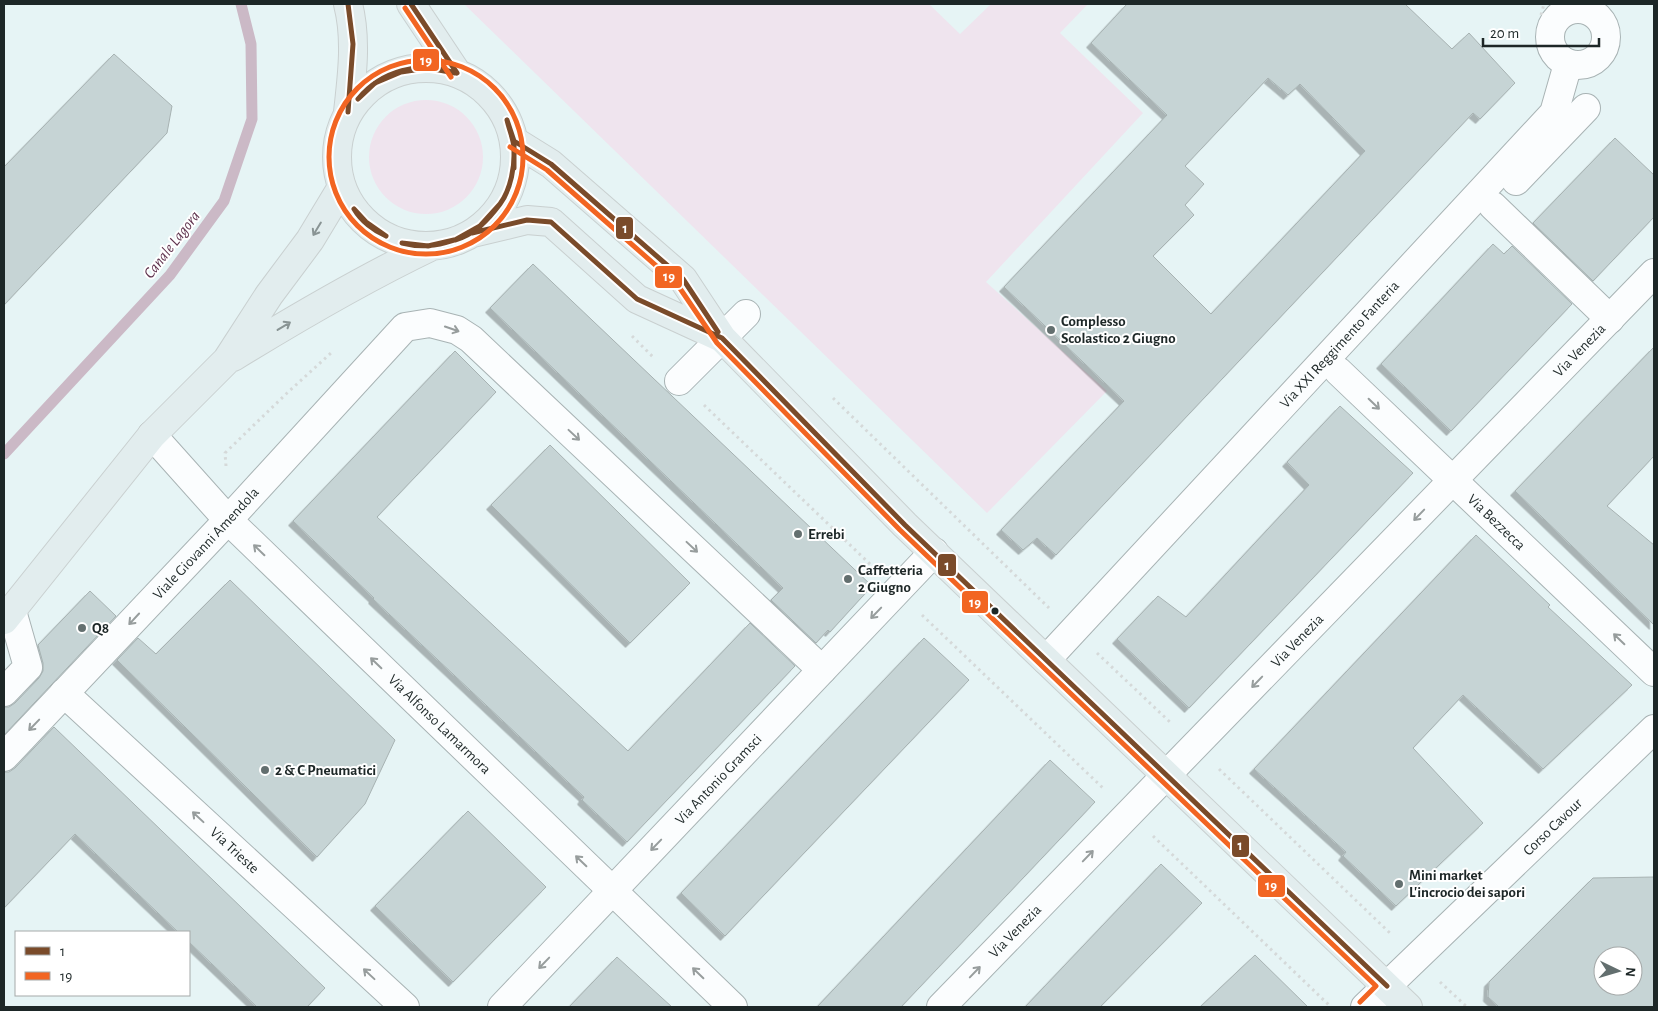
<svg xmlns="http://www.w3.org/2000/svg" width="1658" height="1011" font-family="'Alegreya Sans',sans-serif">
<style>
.green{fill:#efe4ee}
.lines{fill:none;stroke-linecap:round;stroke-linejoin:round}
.stream{stroke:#cbb9c6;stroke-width:11}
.building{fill:#c6d4d5;stroke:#a7b2b2;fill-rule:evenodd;filter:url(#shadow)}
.minor-casing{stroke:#a8b3b4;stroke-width:30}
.major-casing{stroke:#c9d0d0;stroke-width:30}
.path{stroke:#d5d9d9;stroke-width:3;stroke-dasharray:2.5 4;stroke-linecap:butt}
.minor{stroke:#fbfdfe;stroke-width:28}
.major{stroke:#e2edee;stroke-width:28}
.bus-1-casing{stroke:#fff;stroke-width:9}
.bus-2-casing{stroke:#fff;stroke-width:9}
.bus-1{stroke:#7a4b2a;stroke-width:5}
.bus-2{stroke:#f26522;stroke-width:5}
.oneway{stroke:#899494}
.oneway2{stroke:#979d9d}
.poi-dot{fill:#636f6f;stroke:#fff;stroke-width:2}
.bus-dot{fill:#1d2727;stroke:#fff;stroke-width:2}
.labels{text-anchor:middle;stroke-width:4;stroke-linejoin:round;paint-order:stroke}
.poi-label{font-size:15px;font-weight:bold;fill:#1d2727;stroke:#fff;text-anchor:start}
.street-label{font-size:15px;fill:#1d2727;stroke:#fff}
.water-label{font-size:16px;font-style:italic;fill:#5e324d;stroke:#fff}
.line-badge{stroke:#fff;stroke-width:2}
.badge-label{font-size:14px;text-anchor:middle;font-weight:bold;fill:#fff}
</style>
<defs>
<filter id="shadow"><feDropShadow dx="-4.5" dy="4.5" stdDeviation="0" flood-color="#0004"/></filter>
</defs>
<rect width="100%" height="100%" fill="#e6f4f5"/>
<path class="green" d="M464,4h465l31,30 31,-30h97l-28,29 83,80 -157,169 121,109 -120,122z
M369 157a57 57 0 1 1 114 0a57 57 0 1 1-114 0Z"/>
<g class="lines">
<path class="stream" d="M4,454l166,-179 54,-74 28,-82 -1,-75 -10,-40"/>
</g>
<path class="building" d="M1127,4h278l47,45 17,-16 46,50 -35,36 -7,-6 -417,442 -19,-17 -14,12 -22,-20 123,-129 -120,-114 163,-172 -76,-72zM1268,78l20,17 12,-11 65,67 -154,163 -58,-58 41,-41 -9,-10 19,-21 -19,-18z
M114,54l58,52 -5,27 -163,172v-138z
M1615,138l39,37v42l-61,64 -60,-58z
M1493,244l11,10 8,-8 60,58 -121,127 -70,-67z
M533,264l339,322 -42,46 -2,-2 -12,13 -45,-43 12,-12 -293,-280z
M1654,347v109l-47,50 47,39v80l-139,-134z
M455,351l41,41 -119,125 251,234 122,-128 45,43 -168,176 -45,-42 2,-3 -211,-198 1,-1 -81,-77z
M1340,406l73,67 -224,235 -72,-69 41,-43 28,21 123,-132 -22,-23z
M550,445l140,138 -60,60 -139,-138z
M1476,535l74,70 -2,2 84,78 -89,84 -80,-74 -50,53 70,75 -87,83 -53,-50 3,-4 -92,-83z
M230,580l165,160 -30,64 -48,53 -200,-197 21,-22 18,16z
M90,591l26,25 -112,119v-28h5l6,-4 24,-25 4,-7v-8l-5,-18z
M924,638l45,42 -244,256 -44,-43z
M54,727l271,261 -18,19h-50l-68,-65v-10h-11l-103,-98 -71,74v-136h5l6,-4z
M1050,760l45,42 -194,205h-84z
M468,811l78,76 -93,95 -78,-76z
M1161,864l41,39 -102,104h-75z
M1654,877v130h-155l-11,-10 1,-15 104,-104zM1603,956h30v30h-30z
M1255,955l53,52h-108z
M617,957l55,50h-103z"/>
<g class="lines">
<defs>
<g id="minor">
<circle cx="1578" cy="37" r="28"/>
<path d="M1516,181l70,-73"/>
<path d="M1493,206l117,113"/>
<path id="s1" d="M1338,371l316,301"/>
<path d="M679,381l67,-67"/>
<path id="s2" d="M152,435l76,85 505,487"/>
<path id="s3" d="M1046,660l508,-547 14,-49"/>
<path d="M4,692l24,-25 -16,-56"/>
<path id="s4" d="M64,693l341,314"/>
<path id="s5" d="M4,757l224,-237 177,-193 25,-4 27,7 14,9 351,331"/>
<path id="s6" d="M502,1007l432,-455"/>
<path id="s7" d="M941,1007l713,-734"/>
<path id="s8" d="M1365,1007l289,-278"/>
</g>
<path id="major" d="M348,4c9,35 4,72 0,108
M411,4l46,69
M337 157a89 89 0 1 1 178 0a89 89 0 1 1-178 0Z
M514,141l37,23 132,115 39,59 183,187 503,482
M473,233l54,-13 24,2 86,77 85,39
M233,357c65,-40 130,-78 199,-111
M4,620l148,-185 75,-75 42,-65 41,-55 32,-53"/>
</defs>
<use href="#minor" class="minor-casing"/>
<use href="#major" class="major-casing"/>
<path class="path" d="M1541,15l3,-11
M632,336l22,22
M833,398l216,210
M704,405l169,162
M226,466l-1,-13 61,-59 45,-41
M922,615l183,175
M1097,653l74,70
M1219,769l172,165
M1153,836l178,171
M1440,982l27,25"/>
<use href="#minor" class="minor"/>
<use href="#major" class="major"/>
<defs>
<path id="bus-1" d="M348,4l5,40 -5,68
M411,4l46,69
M358,99c23,-28 62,-39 97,-26
M358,99l17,-16 26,-11 27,-4 27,5
M507,120l7,21v27
M514,141l37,23 132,115 35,53
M500,204c11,-15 15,-38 14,-57 -1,-9 -5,-18 -7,-27
M354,209l12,13 20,14
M354,209c7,12 20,22 32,27
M472,233l55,-13 24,2 86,77 85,39 183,187 482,461
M455,240l25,-14 20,-22
M455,240c20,-6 33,-20 45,-36
M402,243l26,3 26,-6
M402,243c20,5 33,3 52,-3"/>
<path id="bus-2" d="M405,8l46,69
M329 157a97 97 0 1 1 194 0a97 97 0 1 1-194 0Z
M510,147l37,23 130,114 40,59 183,187 476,456 -16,16"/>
</defs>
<use href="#bus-1" class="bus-1-casing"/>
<use href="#bus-2" class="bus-2-casing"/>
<use href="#bus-1" class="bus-1"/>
<use href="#bus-2" class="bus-2"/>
</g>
<defs><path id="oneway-shaft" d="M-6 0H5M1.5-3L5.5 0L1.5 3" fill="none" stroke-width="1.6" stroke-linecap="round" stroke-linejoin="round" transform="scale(1.25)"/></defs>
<g class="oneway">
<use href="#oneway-shaft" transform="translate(317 229) rotate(121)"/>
<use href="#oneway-shaft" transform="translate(284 326) rotate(-31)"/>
</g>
<g class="oneway2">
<use href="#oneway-shaft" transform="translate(452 329) rotate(19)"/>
<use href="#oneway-shaft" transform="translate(1374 404) rotate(44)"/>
<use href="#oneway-shaft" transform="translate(574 435) rotate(43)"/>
<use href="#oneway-shaft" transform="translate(1419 515) rotate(134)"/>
<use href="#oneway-shaft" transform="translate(692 547) rotate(43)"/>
<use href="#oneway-shaft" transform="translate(259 550) rotate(-136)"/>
<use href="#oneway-shaft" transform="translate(876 613) rotate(134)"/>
<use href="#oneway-shaft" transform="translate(134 619) rotate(133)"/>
<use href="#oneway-shaft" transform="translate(1619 639) rotate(-136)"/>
<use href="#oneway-shaft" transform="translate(376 663) rotate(-136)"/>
<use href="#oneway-shaft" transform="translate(1257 682) rotate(134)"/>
<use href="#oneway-shaft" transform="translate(34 725) rotate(134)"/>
<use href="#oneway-shaft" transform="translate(198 817) rotate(-137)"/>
<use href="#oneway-shaft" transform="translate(656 845) rotate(134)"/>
<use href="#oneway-shaft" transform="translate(1088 856) rotate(-46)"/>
<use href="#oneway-shaft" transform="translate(581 861) rotate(-136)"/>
<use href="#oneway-shaft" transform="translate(544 963) rotate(134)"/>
<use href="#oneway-shaft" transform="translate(975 972) rotate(-46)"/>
<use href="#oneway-shaft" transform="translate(698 973) rotate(-136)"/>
<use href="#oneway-shaft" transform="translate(369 974) rotate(-137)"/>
</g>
<g class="poi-dot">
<circle cx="1051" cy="330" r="5"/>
<circle cx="798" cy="534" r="5"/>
<circle cx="848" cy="579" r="5"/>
<circle cx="82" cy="628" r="5"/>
<circle cx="265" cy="770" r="5"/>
<circle cx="1399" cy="884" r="5"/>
</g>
<circle class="bus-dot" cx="995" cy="611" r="4.5"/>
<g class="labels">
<g class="poi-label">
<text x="1061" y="326">Complesso<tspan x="1061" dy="17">Scolastico 2 Giugno</tspan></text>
<text x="808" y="539">Errebi</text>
<text x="858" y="575">Caffetteria<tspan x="858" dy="17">2 Giugno</tspan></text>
<text x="92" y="633">Q8</text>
<text x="275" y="775">2 &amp; C Pneumatici</text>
<text x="1409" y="880">Mini market<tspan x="1409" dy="17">L'incrocio dei sapori</tspan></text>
</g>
<g class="street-label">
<text dy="5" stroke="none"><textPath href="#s3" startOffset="431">Via XXI Reggimento Fanteria</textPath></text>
<text dy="5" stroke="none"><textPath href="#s7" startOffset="916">Via Venezia</textPath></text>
<text dy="5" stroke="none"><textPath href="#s1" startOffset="219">Via Bezzecca</textPath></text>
<text dy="5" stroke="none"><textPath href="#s5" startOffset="294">Viale Giovanni Amendola</textPath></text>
<text dy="5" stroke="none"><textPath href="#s7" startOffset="511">Via Venezia</textPath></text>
<text dy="5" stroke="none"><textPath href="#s2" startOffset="408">Via Alfonso Lamarmora</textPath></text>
<text dy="5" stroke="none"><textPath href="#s6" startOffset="314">Via Antonio Gramsci</textPath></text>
<text dy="5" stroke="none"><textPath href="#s8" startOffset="260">Corso Cavour</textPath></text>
<text dy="5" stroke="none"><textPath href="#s4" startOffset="232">Via Trieste</textPath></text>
<text dy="5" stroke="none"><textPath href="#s7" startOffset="106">Via Venezia</textPath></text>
</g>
<g class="water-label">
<text transform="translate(171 244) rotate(-52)" y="6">Canale Lagora</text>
</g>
</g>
<g class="line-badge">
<rect x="412" y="48" width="28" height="24" rx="5" fill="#f26522"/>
<rect x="615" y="216" width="19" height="24" rx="5" fill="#7a4b2a"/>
<rect x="654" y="265" width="29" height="24" rx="5" fill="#f26522"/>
<rect x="937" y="553" width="20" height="24" rx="5" fill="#7a4b2a"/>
<rect x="961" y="590" width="28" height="24" rx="5" fill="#f26522"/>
<rect x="1231" y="834" width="19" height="24" rx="5" fill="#7a4b2a"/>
<rect x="1257" y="874" width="29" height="24" rx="5" fill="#f26522"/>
</g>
<g class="badge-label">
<text x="426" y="65">19</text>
<text x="625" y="233">1</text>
<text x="669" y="281">19</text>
<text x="947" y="570">1</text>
<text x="975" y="607">19</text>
<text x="1240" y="850">1</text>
<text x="1271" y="890">19</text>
</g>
<rect width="1658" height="1011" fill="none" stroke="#1d2727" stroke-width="10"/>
<rect x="15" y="931" width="175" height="65" fill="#ffffff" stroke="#a5a9a9"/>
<rect x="25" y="947" width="25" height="8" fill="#7a4b2a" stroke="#a5a9a9"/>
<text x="60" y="956" font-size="15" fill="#1d2727">1</text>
<rect x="25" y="972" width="25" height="8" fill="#f26522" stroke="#a5a9a9"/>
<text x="60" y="981" font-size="15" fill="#1d2727">19</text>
<g transform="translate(1618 971) rotate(95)"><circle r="24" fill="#ffffff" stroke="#a5a9a9"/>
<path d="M0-4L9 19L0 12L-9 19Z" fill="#636f6f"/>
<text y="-8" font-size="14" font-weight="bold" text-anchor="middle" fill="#1d2727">N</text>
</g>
<path d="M1483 38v8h116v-8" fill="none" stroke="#1d2727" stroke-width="2.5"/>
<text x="1490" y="38" font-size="15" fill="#1d2727" stroke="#ffffff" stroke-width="4" paint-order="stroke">20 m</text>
</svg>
